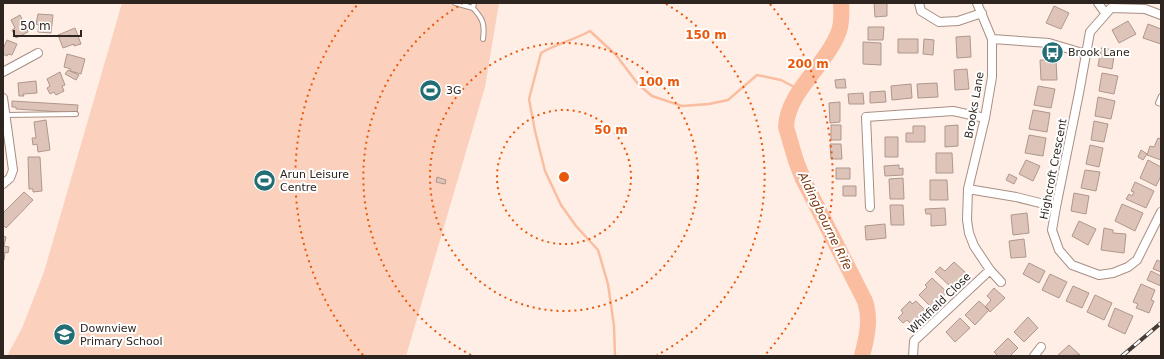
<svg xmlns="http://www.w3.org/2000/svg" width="1164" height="359" font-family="'DejaVu Sans',sans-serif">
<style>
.green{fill:#fbd0bc}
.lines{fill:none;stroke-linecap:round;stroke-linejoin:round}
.stream{stroke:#fbbd9f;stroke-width:2.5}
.river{stroke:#fbbd9f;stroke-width:16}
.building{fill:#dec4b8;stroke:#af978b}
.lane-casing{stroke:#a88f83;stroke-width:6}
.street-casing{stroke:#a88f83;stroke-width:10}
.lane{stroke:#fff;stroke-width:4}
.street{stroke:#fff;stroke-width:8}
.rail-casing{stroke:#463c37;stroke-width:4}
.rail{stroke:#fff;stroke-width:2.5;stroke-dasharray:8;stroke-linecap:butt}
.ring{fill:none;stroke:#e8590c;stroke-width:2;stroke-dasharray:2 4}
.labels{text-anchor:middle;stroke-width:4;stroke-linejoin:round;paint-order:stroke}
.poi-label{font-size:11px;fill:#2e2520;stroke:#fff;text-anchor:start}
.street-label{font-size:11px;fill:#2e2520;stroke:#fff}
.water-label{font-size:12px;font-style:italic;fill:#7a360d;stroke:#fff}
.centre{fill:#e8590c;stroke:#fff;stroke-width:2}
.ring-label{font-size:12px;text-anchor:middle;font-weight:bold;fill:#e8590c;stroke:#fff;stroke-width:4;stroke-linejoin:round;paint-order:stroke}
</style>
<rect width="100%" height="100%" fill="#feeee6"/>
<path class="green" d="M122,3h140l4,1 1,-1h232l-14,84 -79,269h-399l15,-28 22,-56z"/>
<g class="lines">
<path class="stream" d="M615,356l-1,-30 -6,-42 -10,-34 -22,-24 -15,-21 -16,-34 -10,-40 -6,-32 12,-46c15,-9 33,-13 49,-22l26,24 22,29 14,12 30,10 27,-2 19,-4 29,-25 24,5 19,10"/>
<path class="river" d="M841,3c1,12 1,23 -4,33 -13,31 -50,57 -51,91l10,34 7,18 62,122c6,18 2,36 -3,55"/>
</g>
<path class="building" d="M874,3h13v13l-12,1z
M1054,6l15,7 -8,16 -15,-6z
M38,14l15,1 -2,18 -13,-1 1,-7 -3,-1z
M20,15l8,17 -12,6 -4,-8 3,-2 -4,-8z
M1128,21l8,13 -17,9 -7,-13z
M1148,24l13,5v15l-18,-6z
M868,27h16l-1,13h-15z
M75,28l6,16 -7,2v-2l-11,4 -5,-13z
M970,36l1,21 -14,1 -1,-21z
M898,39h20v14h-20z
M924,39l10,1 -1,15 -10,-1z
M7,40l10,4 -5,11 -4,-1 -1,2 -4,-2v-5z
M863,42l18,1v22l-18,-1z
M1101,48l14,2 -3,19 -14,-3z
M67,54l18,5 -4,15 -11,-3 1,-2 -7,-2z
M1040,60h16l1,20h-16z
M967,69l2,20 -14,1 -1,-20z
M68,70l11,5 -3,5 -11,-6z
M60,72l5,13 -3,1 2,5 -8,4 -2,-3 -4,2 -3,-6 3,-2 -3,-7z
M1102,73l16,3 -4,18 -15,-3z
M845,79l1,9h-10l-1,-8z
M36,81l1,12 -14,1 1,2h-5l-1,-13z
M937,83l1,14 -20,1 -1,-14z
M911,84l1,14 -20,2 -1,-14z
M1038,86l17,3 -4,19 -17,-3z
M885,91l1,11 -16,1v-11z
M863,93l1,11h-15l-1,-10z
M1098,97l17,4 -4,18 -16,-3z
M12,101l66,4 -1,8 -61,-4v-2h-4z
M840,102v20l-10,1 -1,-20z
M1033,110l17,3 -3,19 -18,-3z
M46,120l4,30 -12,2 -1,-8 -4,1 -1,-7h4l-2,-16z
M1094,121l14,3 -4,18 -13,-2z
M831,125h10v15h-10z
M958,125v21l-13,1v-21z
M913,126h12v16h-19v-9h7z
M1029,135l17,3 -3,18 -18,-3z
M885,137h13v20h-13z
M1158,138l3,1v21l-14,-5 3,-9 4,1z
M830,144h11l1,15h-11z
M1090,145l13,3 -4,19 -13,-3z
M1141,150l6,4 -4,6 -5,-3z
M936,153h16l1,20h-17z
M28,157h12l2,34 -9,1v-3h-4z
M1026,160l14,6 -7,15 -14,-7z
M1148,160l13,7v9l-5,10 -16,-8z
M899,165v4l4,-1v7l-18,1 -1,-10z
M836,168h14v11h-14z
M1085,170l15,2 -4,19 -15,-3z
M1009,174l8,4 -3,6 -8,-4z
M437,177l9,3 -1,4 -9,-2z
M903,178l1,21h-14l-1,-20z
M930,180h17l1,20h-18z
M1135,182l19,9 -8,17 -20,-9 3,-5 3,2 2,-4 -3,-1z
M843,186h13v10h-13z
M24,192l9,8 -27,28 -3,-3v-12z
M1074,193l15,3 -3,18 -15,-3z
M1122,204l21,9 -8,18 -20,-10z
M890,205h13l1,20h-13z
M945,208l1,17 -15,1v-12h-5l-1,-5z
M1027,213l2,20 -16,2 -2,-20z
M1079,221l17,8 -8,16 -16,-9z
M885,224l1,14 -20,2 -1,-14z
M1104,228l9,2v3l13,1 -2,19 -23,-3z
M3,236l3,1 -2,9 5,1 -1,6 -3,-1 -1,8z
M1024,239l2,18 -15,1 -2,-17z
M1157,260l4,2v10l-8,-3z
M954,262l12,11 -14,15 -17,-16 5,-5 5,4z
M1029,263l16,8 -6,12 -16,-9z
M1151,271l10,5v10l-14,-6z
M1050,274l17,8 -8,16 -17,-8z
M932,278l15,14 -15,16 -13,-13 8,-8 -2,-2z
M1141,284l14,6 -4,10 3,1 -5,12 -13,-5 2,-4 -5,-2z
M1073,286l16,7 -7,15 -16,-7z
M994,288l11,10 -15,14 -5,-5 6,-7 -4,-4z
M1095,295l17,8 -8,17 -17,-8z
M910,301l2,3 4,-3 11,11 -14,14 -6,-6 -4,3 -5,-5 5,-5 -2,-3z
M979,301l10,9 -14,15 -10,-10z
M1115,308l18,8 -8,18 -17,-8z
M1028,317l10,11 -14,14 -10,-10z
M960,318l10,10 -15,14 -9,-10z
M1008,338l10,10 -8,8h-12l-4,-4z
M1069,345l11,10 -23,1z"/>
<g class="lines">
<defs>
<path id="lane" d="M455,3l18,5 1,-5
M473,8c10,11 12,16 10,31
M1161,96l-3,7 3,1
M6,115l70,-1"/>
<path id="street" d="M919,3l2,8 18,11 19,-1 24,-8
M977,3l15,36v38l-7,41 -17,71 -1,31 2,13 5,13 16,24 11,12
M1098,3l8,11
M1161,15l-16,-6 -34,-1 -21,24 -11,61 -23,114 -4,23 7,20 13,15 27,10 14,-2 15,-6 9,-7 24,-48
M992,39l57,4 37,11
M3,72l35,-19
M3,98l10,72 -3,8 -7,6
M968,189l48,8 40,10
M870,207l-4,-90 87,-6 32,7
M913,356l1,-15 76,-71
M1034,356l7,-9"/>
</defs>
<use href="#lane" class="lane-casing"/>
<use href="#street" class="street-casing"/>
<use href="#lane" class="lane"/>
<use href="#street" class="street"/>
<defs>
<path id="rail" d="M1122,356l39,-33"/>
</defs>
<use href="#rail" class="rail-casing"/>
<use href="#rail" class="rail"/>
</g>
<g class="ring">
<circle cx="564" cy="177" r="67"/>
<circle cx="564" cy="177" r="134"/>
<path d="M471 355A201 201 0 0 1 462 4M666 4A201 201 0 0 1 657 355"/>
<path d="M363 355A269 269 0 0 1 358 4M770 4A269 269 0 0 1 765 355"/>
</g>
<defs>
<symbol id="bus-disc" viewBox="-11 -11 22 22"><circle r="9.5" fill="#236e75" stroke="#fff"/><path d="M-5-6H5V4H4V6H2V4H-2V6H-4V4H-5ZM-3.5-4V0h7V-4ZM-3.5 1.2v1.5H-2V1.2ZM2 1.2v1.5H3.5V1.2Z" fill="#fff"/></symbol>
<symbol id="stadium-disc" viewBox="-11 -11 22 22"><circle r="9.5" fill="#236e75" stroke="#fff"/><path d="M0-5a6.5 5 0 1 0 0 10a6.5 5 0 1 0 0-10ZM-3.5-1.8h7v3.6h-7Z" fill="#fff"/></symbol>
<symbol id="school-disc" viewBox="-11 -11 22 22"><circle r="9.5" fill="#236e75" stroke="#fff"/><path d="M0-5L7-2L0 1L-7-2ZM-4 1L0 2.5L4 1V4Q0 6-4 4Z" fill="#fff"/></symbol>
</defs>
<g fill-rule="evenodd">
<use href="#bus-disc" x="1040" y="40" width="25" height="25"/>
<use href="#stadium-disc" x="418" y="78" width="25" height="25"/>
<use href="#stadium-disc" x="252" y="168" width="25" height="25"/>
<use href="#school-disc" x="52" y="322" width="25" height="25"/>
</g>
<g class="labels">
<g class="poi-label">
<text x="1068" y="56">Brook Lane</text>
<text x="446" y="94">3G</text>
<text x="280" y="178">Arun Leisure<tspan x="280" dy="13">Centre</tspan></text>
<text x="80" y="332">Downview<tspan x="80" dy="13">Primary School</tspan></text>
</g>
<g class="street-label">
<text transform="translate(974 105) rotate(-80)" y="4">Brooks Lane</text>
<text transform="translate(1053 169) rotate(-79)" y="4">Highcroft Crescent</text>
<text transform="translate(939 303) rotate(-44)" y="4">Whitfield Close</text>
</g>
<g class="water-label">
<text transform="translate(825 221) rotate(64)" y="4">Aldingbourne Rife</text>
</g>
</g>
<circle cx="564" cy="177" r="6" class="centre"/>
<g class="ring-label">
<text x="706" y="39">150 m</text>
<text x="808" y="68">200 m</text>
<text x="659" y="86">100 m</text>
<text x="611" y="134">50 m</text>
</g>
<rect width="1164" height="359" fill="none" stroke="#2e2520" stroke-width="8"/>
<path d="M14 30v6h67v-6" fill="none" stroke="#2e2520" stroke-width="2"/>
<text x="20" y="30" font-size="12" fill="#2e2520" stroke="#ffffff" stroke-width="3" paint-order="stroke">50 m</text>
</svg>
